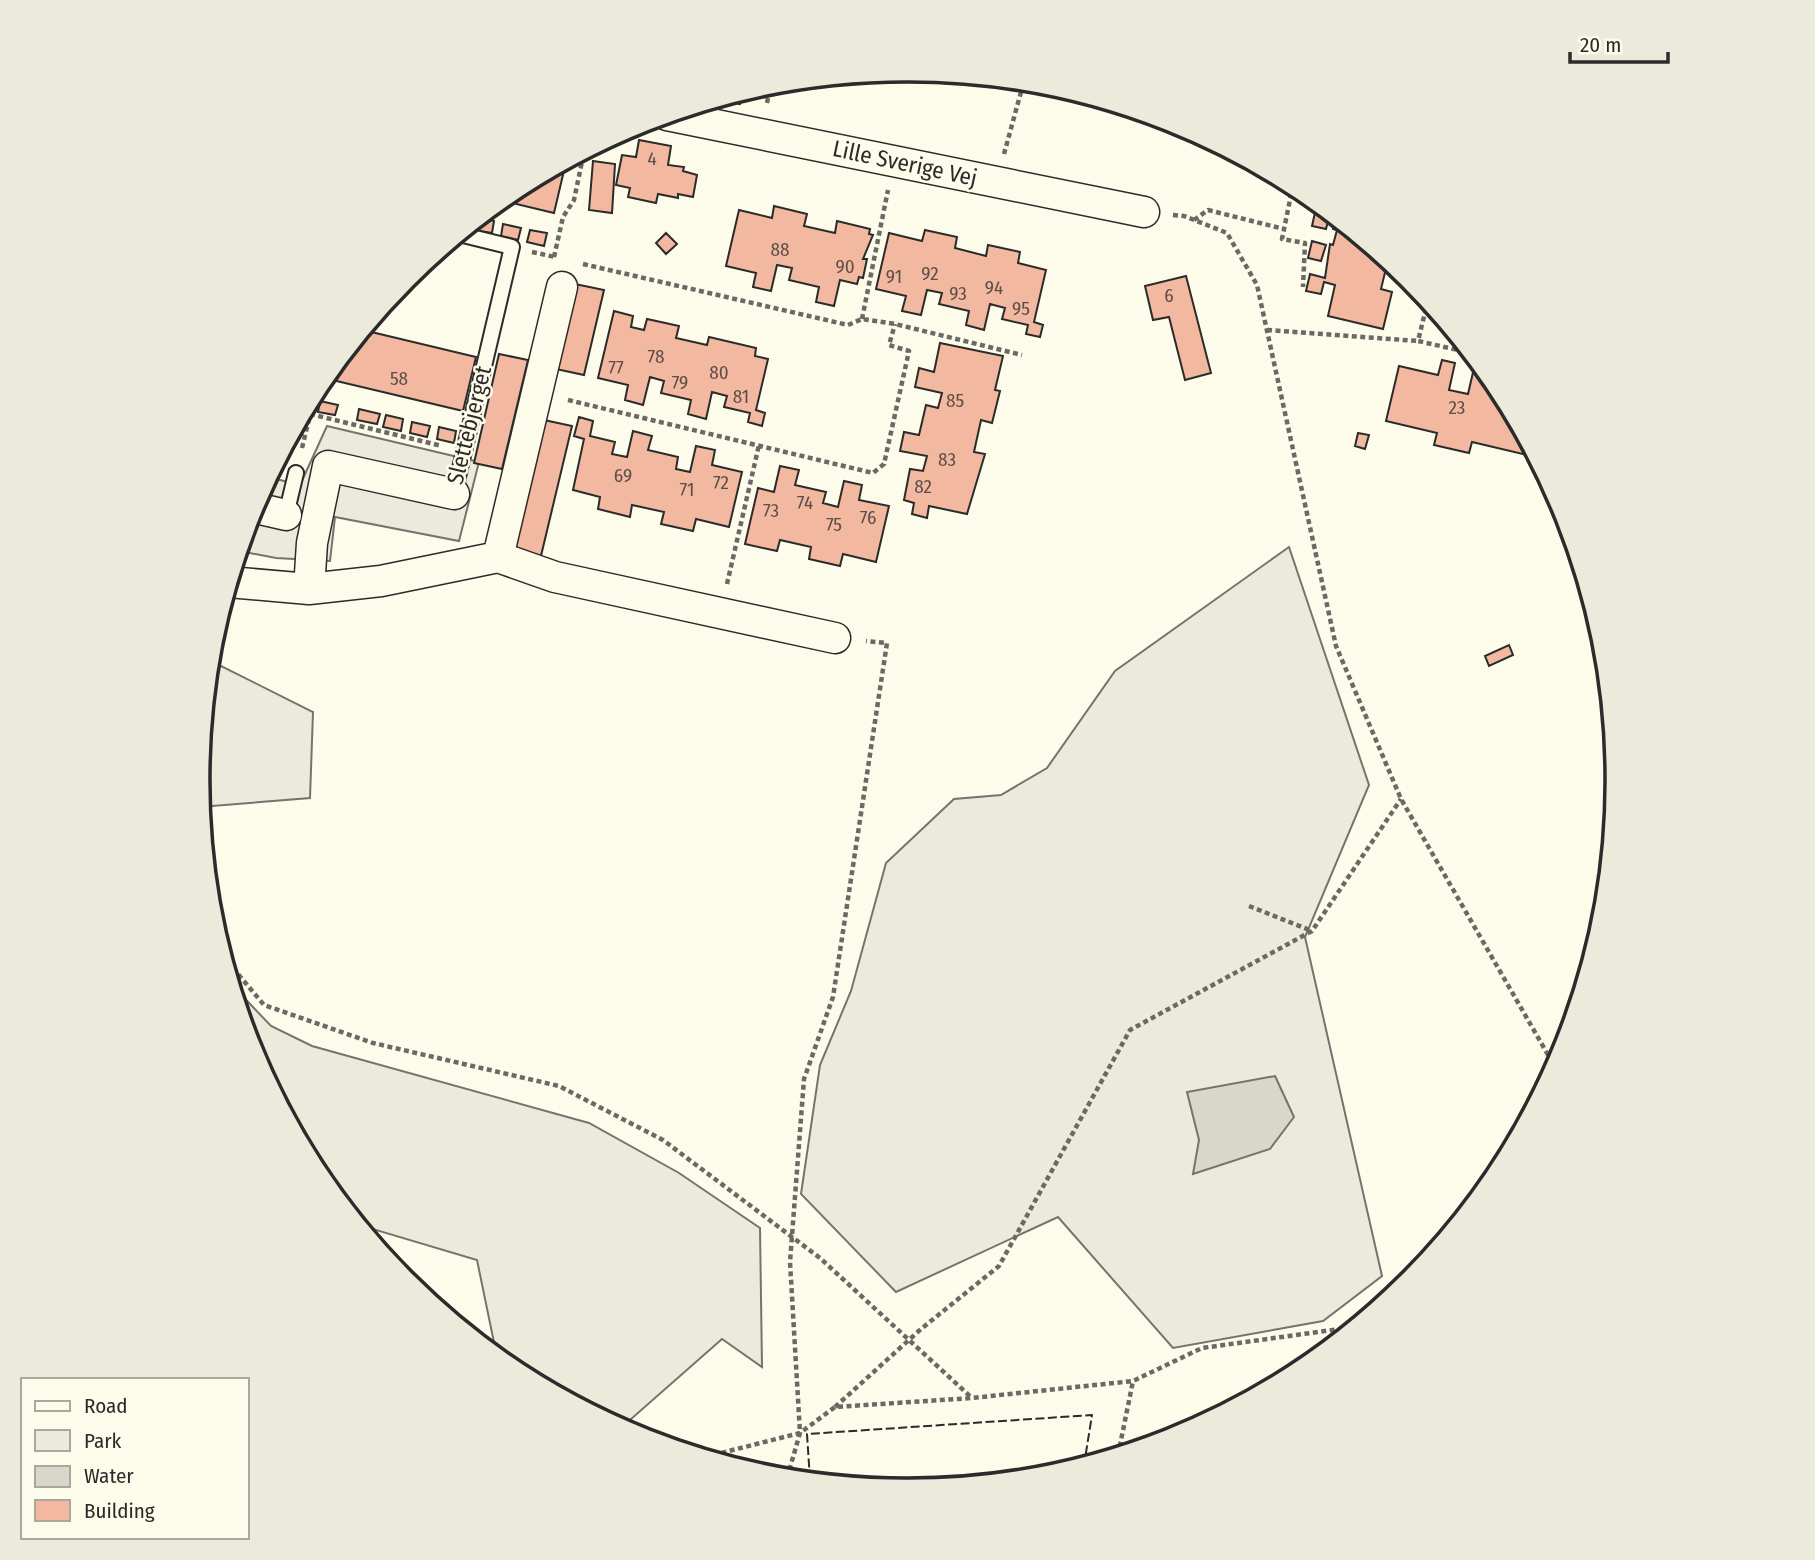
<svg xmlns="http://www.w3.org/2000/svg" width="1815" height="1560" font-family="'Fira Sans Condensed',sans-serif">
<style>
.green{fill:#ecebdb;stroke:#74746e;stroke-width:2}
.parking{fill:#eceadb;stroke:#74746e;stroke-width:2}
.water{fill:#d8d7c9;stroke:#74746e;stroke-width:2}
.building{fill:#f2b8a0;stroke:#2b2b2b;stroke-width:2}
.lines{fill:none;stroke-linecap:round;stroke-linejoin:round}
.lane-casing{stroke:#2b2b2b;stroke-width:18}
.street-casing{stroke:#2b2b2b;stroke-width:33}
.path{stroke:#6a6964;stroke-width:4.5;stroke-dasharray:5 3.5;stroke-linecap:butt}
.lane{stroke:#fdfbea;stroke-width:14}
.street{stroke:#fdfbea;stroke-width:30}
.fence{stroke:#2b2b2b;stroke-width:2;stroke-dasharray:9 3.5;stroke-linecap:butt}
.labels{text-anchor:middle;stroke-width:5;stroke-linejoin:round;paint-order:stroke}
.number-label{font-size:19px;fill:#5d4e48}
.street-label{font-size:23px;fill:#2b2b2b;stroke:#fdfbea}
.rim{fill:none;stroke:#2b2b2b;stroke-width:3.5}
</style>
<rect width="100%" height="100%" fill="#fdfbea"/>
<path class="green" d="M1289,547l80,238 -64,152 77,339 -59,45 -150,27 -115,-131 -162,75 -95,-98 19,-129 31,-74 35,-128 68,-64 47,-4 46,-27 68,-97z
M209,660l104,52 -3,86 -110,9 -2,-27z
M231,984l40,42 41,20 277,77 90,50 81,55 2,139 -40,-28 -92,81 -14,6 -103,-56 -16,-13 -20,-97 -118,-35 -42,-51 -66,-123z"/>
<path class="parking" d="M327,426l152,36 -20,79 -124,-24 -5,44 -54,-3 -37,-7 13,-43 16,-31 32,8z"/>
<path class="water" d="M1275,1076l19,41 -24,32 -77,25 6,-34 -12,-48z"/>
<path class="building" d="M744,91l-4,13 -18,-4 1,-2z
M639,140l32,6 -3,19 16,2 -1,4 14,4 -4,22 -15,-3v4l-20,-4 -2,9 -28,-6 2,-9 -14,-3 6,-30 14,2z
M593,161l22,3 -3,49 -23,-3z
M566,162l-12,51 -54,-13 13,-11z
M774,206l33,8 -3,12 31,7 2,-12 33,8 -1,5 4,1 -10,24h4l-4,19 -4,-1 -2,7 -17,-4 -6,26 -18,-4 3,-15 -30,-7 3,-12 -15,-3 -6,26 -18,-4 3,-14 -30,-7 13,-56 33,8z
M1316,208l14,5 -4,16 -14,-3z
M1336,217l52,43 -7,29 11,3 -9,37 -55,-13 7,-31 -11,-3 -3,12 -15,-3 4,-17 15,4 5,-34 3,1 4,-15 -4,-1z
M478,218l16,3 -2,12 -18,-3z
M503,224l18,4 -3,12 -17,-4z
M530,230l17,3 -3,13 -17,-4z
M925,230l32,7 -2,11 31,8 2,-11 32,7 -2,11 28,7 -12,52 9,3 -3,12 -14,-3 2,-9 -26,-6 3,-11 -15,-4 -6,26 -18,-5 3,-14 -30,-7 3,-11 -15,-3 -6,25 -19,-4 4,-15 -30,-7 13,-56 33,8z
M666,233l11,11 -11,10 -10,-11z
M1312,241l14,4 -5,16 -13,-3z
M1186,276l25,97 -26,7 -16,-63 -16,3 -8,-34z
M575,284l29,6 -20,85 -28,-6z
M614,311l19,5 -2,11 13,3 3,-11 32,7 -3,12 31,7 2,-8 47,11 -1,8 13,3 -12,51 9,3 -3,13 -14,-4 2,-9 -26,-6 3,-11 -15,-4 -6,27 -18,-5 3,-14 -30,-7 3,-12 -14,-4 -7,28 -18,-5 3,-15 -30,-7z
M363,330l113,27 -13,54 -135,-32 2,-10z
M940,343l63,13 -8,34 5,1 -8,32 -11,-3 -7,32 11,2 -18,60 -38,-8 -2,12 -15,-4 2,-11 -10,-3 6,-31 13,2 4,-15 -27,-5 4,-19 15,3 7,-30 12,3 4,-15 -27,-6 4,-19 15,4z
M499,354l29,6 -26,109 -28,-6z
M1442,360l13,3 -6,27 19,4 6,-26 12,3 -1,15 15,3 36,68 -64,-15 -3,11 -35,-8 3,-12 -51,-12 13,-55 39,9z
M320,401l18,4 -3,10 -17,-3z
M359,409l21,5 -3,10 -20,-4z
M386,415l17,4 -2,12 -18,-4z
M579,417l14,4 -3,15 25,6 -3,12 15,3 6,-26 19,5 -4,14 30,7 -2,12 14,3 6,-26 19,4 -3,15 30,7 -13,55 -33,-8 -3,12 -32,-7 3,-12 -32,-7 -2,12 -32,-8 2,-12 -27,-7 11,-51 -10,-3z
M544,420l28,6 -32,134 -28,-6z
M412,422l18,4 -3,11 -17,-4z
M439,427l17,4 -2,12 -17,-4z
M1358,433l11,2 -4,14 -10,-3z
M780,466l19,4 -4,15 31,7 -3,11 15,4 6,-26 18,4 -3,15 30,6 -13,56 -33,-8 -3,12 -31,-7 2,-12 -31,-7 -3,11 -32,-7 13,-56 16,4z
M1509,645l4,10 -24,11 -4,-10z"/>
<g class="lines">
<defs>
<path id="lane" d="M454,494l58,-247 -53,-13
M286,515l10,-42"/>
<path id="street" d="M667,115l477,97
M252,507l34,8
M498,557l64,-270
M229,582l80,7 72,-8 117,-24 57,20 280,61
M309,589l3,-46 16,-77 126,28"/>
</defs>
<use href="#lane" class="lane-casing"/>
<use href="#street" class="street-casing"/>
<path class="path" d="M767,103l4,-20
M1004,154l20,-73
M1293,185l-11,54 23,4 -2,44
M1173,215l11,1 43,17 30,52 79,361 65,153 154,268
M1194,220l14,-10 76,19
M532,252l23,5
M554,257l9,-40 11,-17 10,-48
M583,264l265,61 14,-6 33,5 127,31
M1428,300l-10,41 53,12
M862,319l26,-129
M1267,330l151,11
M568,400l305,73 11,-9 25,-113 -20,-6 6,-21
M310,414l132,32
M302,448l15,-62
M727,584l32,-139
M1249,906l63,25
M222,955l42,50 109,38 186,43 104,54 157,118 152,140
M835,1407l86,-78 78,-63 131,-236 182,-99 89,-132
M1118,1455l15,-74
M705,1457l95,-24 -10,-171 14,-183 29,-82 54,-354 -21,-2
M787,1478l13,-45 35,-26 137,-9 161,-17 69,-33 152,-21"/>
<use href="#lane" class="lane"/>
<use href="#street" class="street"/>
<path class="fence" d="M810,1480l-3,-46 285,-19 -8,50"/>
</g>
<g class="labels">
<g class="number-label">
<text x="652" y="165">4</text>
<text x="780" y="256">88</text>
<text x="845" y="273">90</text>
<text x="930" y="280">92</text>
<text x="894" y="283">91</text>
<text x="994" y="294">94</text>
<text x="958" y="300">93</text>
<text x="1169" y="302">6</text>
<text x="1021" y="315">95</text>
<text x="656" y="363">78</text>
<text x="616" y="374">77</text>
<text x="719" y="379">80</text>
<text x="399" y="385">58</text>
<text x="680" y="389">79</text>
<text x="741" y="403">81</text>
<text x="955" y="407">85</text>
<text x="1457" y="414">23</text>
<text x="947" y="466">83</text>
<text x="623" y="482">69</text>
<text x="721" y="489">72</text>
<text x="923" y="493">82</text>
<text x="687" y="496">71</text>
<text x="805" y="509">74</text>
<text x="771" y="517">73</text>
<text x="868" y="524">76</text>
<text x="834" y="531">75</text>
</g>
<g class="street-label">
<text transform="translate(905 163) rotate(12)" y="8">Lille Sverige Vej</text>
<text transform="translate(469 425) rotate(-76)" y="8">Slettebjerget</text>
</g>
</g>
<path d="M0 0H1815V1560H0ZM907 82H908A697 697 0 0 1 1605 779V781A697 697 0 0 1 908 1478H907A697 697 0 0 1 210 781V779A697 697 0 0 1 907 82Z" fill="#eceadb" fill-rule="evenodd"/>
<path class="rim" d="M907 82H908A697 697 0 0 1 1605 779V781A697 697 0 0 1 908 1478H907A697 697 0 0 1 210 781V779A697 697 0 0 1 907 82Z"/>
<rect x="21" y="1378" width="228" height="161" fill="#fdfbea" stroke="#a9a89e" stroke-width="2"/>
<rect x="35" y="1401" width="35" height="10" fill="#fdfbea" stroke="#a9a89e" stroke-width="2"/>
<text x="84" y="1413" font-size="21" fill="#2b2b2b">Road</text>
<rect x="35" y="1430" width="35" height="21" fill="#ecebdb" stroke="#a9a89e" stroke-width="2"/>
<text x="84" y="1448" font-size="21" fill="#2b2b2b">Park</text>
<rect x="35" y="1466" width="35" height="21" fill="#d8d7c9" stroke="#a9a89e" stroke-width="2"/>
<text x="84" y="1483" font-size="21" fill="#2b2b2b">Water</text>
<rect x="35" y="1500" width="35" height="21" fill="#f2b8a0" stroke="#a9a89e" stroke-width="2"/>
<text x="84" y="1518" font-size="21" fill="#2b2b2b">Building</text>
<path d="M1570 52v10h98v-10" fill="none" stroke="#2b2b2b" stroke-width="3.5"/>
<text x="1580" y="52" font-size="21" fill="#2b2b2b" stroke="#fdfbea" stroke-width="5" paint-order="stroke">20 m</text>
</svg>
